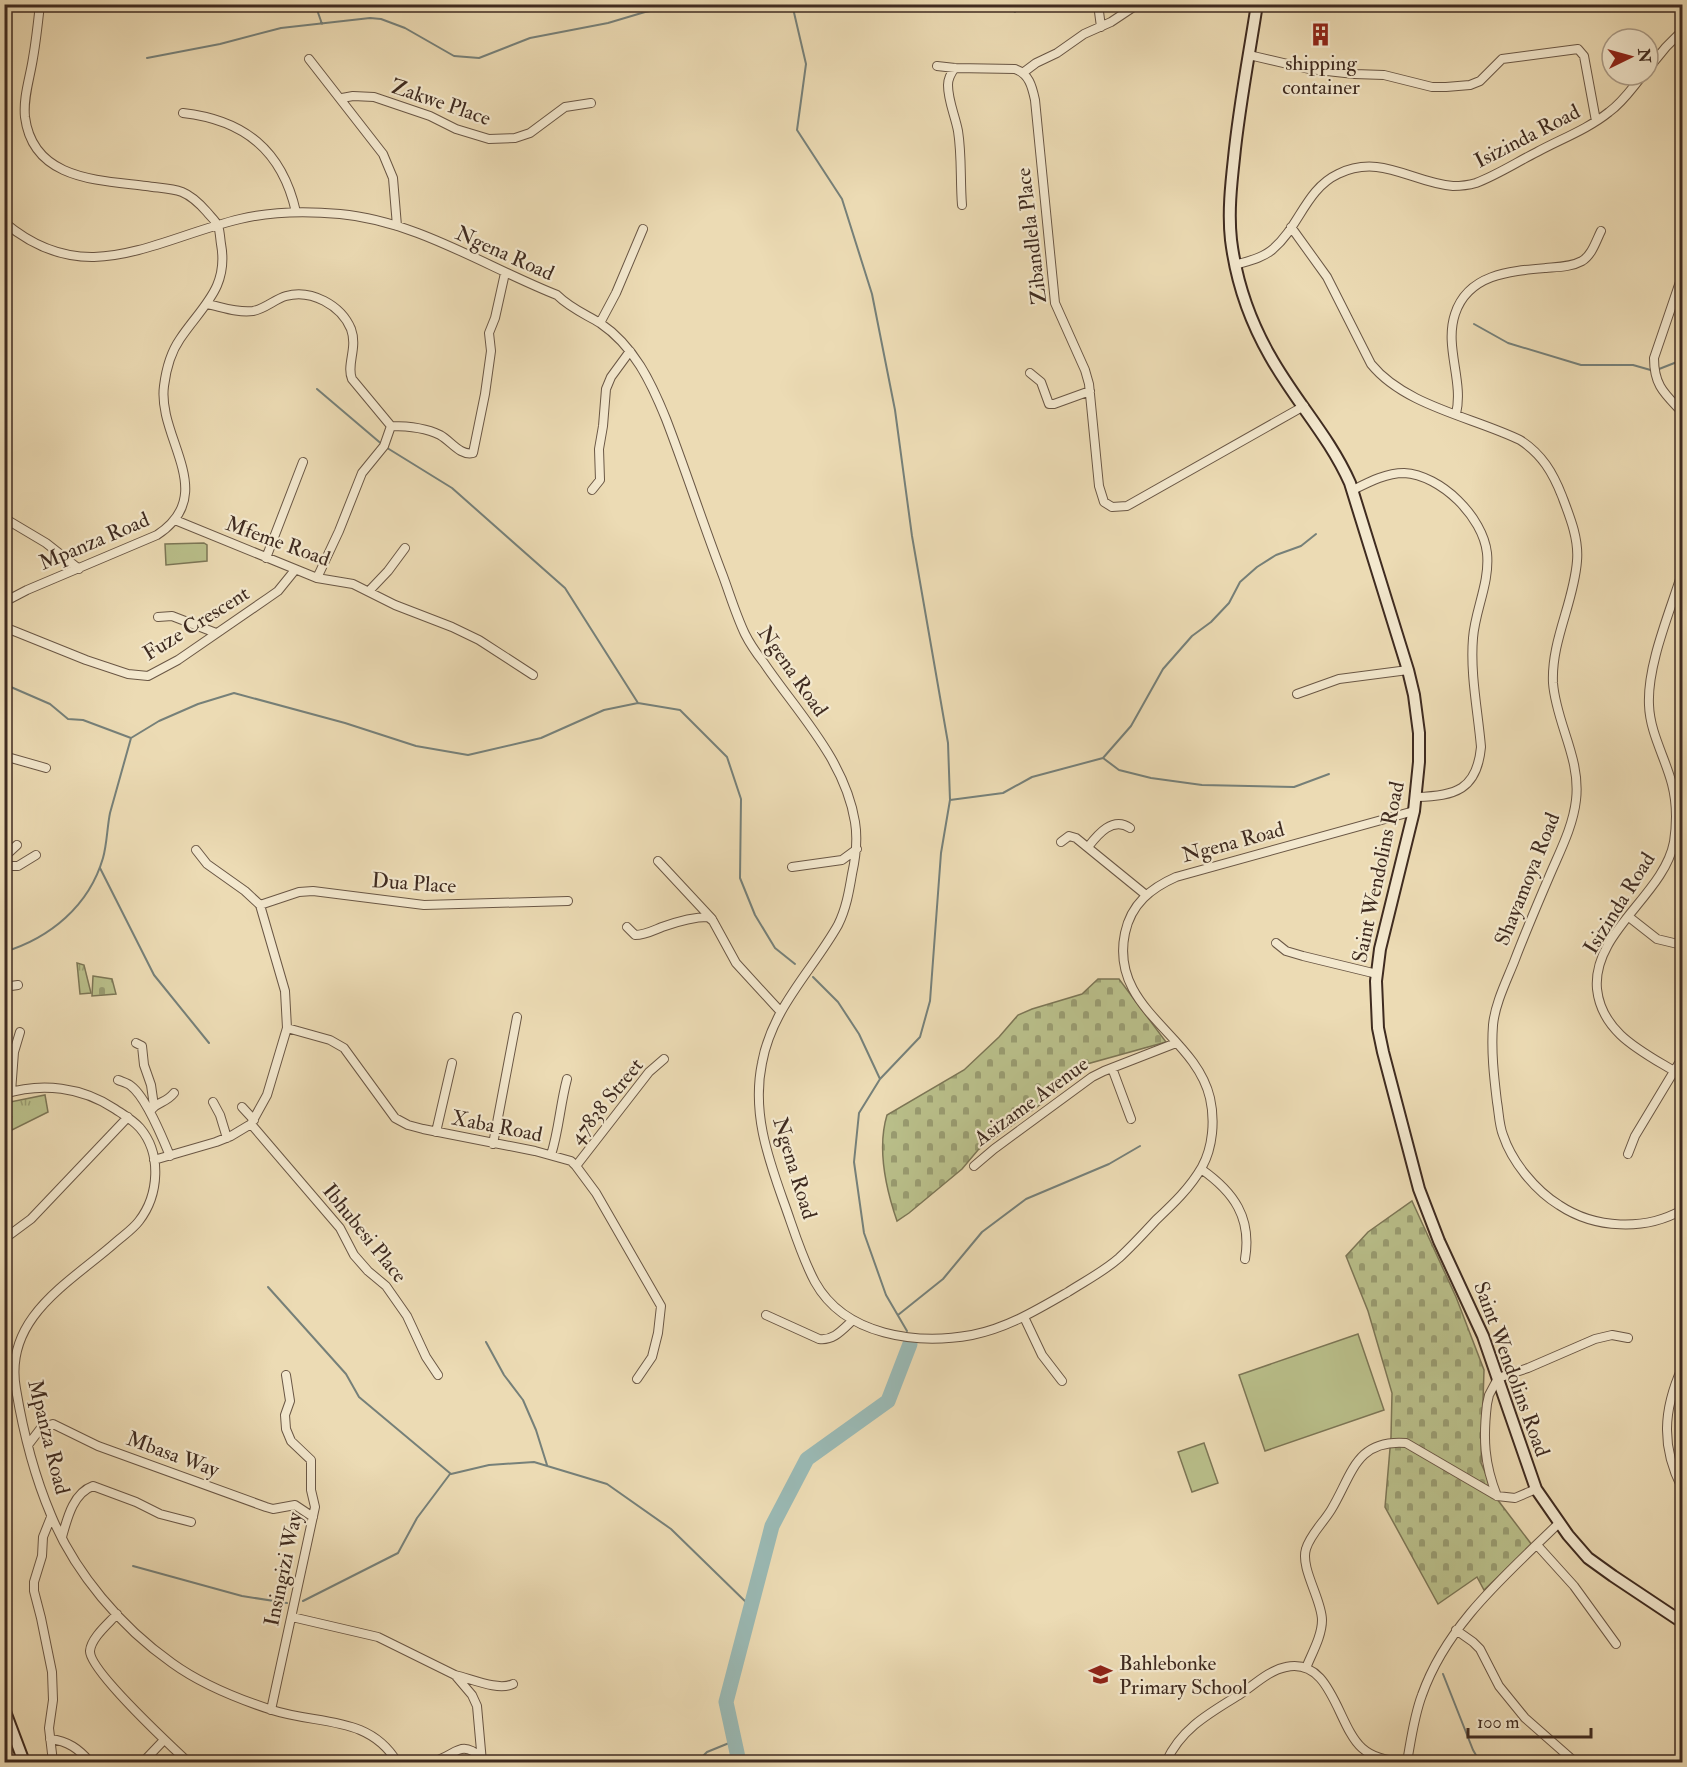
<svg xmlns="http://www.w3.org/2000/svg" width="1687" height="1767" font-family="'IM FELL Double Pica',serif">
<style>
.grass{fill:url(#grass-tufts);stroke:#7c7656;stroke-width:1.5}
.cemetery{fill:url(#cemetery-stones);stroke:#7c7656;stroke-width:1.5}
.park{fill:#bac08b;stroke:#7c7656;stroke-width:1.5}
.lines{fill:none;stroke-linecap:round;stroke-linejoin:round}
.stream{stroke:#768079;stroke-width:2}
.river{stroke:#9ab9b4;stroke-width:15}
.street-casing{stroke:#6a5745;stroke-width:10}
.secondary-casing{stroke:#3f2b20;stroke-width:14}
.street{stroke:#f3e8ce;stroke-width:8}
.secondary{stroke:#f3e8ce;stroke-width:10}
.labels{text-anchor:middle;stroke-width:4.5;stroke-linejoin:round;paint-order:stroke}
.poi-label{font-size:21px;fill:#3f2b20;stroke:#f3e8ce}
.street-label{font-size:21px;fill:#3f2b20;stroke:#f3e8ce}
</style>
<defs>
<pattern id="grass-tufts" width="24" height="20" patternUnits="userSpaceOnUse" patternTransform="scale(1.5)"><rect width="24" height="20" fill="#bac08b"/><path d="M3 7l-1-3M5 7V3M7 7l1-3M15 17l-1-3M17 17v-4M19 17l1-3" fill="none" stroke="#999c71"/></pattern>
<pattern id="cemetery-stones" width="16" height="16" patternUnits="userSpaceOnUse" patternTransform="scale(1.5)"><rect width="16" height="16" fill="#bac08b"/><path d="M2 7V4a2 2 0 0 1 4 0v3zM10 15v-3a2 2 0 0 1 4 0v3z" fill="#999c71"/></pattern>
</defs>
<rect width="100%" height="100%" fill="#ecdbb4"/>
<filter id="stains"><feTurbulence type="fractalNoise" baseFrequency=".00333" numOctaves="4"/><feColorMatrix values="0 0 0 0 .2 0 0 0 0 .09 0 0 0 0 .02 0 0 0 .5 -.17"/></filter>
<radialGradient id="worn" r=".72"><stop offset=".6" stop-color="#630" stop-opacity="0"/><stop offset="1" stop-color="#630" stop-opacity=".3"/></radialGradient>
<path class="grass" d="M77,963l7,2 7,28 -11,1z
M45,1095l3,17 -40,20 -3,-8v-21z"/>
<path class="cemetery" d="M93,976l19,3 4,15 -24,2z
M1098,979h21l47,63 -79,22 -46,40 -63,46 -16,19 -53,44 -12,8c-11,-32 -20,-73 -10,-106l77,-45 35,-33 19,-22 14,-6 50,-15z
M1412,1201l44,96 28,73 -3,93 16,36 35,46 -48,45 -7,-13 -39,27 -53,-97 6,-70 1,-44 -24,-82 -22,-55 22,-24z"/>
<path class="park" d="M204,543l3,2v16l-41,4 -1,-21z
M1358,1334l26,76 -119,41 -26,-76z
M1204,1443l14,40 -26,9 -14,-40z"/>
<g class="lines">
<path class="stream" d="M315,4l7,20
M758,4l35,3 29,-3
M792,4l14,60 -9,66 45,69 30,95 23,116 17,126 36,207 2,57 -9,53 -11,148 -10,36 -40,42 -21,34 -5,49 10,71 22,62 21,36
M1004,4l11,8
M147,58l73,-14 61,-16 89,-10 11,1 24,9 49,28 25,2 51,-20 78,-15 37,-11 41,-8
M1474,324l34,19 73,22h52l21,6 28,-11
M317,389l67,57 68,42 113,100 73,115
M4,684l46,20 18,15 15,1 48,18
M1103,758l16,12 32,8 51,7 92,2 35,-13
M950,800l53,-7 29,-16 71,-19 28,-32 32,-57 29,-33 19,-14 18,-19 11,-21 17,-15 19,-12 25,-9 15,-12
M100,868l54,107 55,68
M4,952c46,-14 85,-46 99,-94 4,-14 4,-30 7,-45 7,-25 14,-50 21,-75l28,-17 39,-17 36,-11 111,30 71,23 52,9 73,-17 63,-28 34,-7 42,7 47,47 14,42 -1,79 15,37 20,33 20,16
M813,977l25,25 21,32 21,45
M268,1287l78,87 13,23 92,77 38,-9 45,-3 73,22 64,45 80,78
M898,1315l45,-36 39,-47 44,-33 83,-35 31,-18
M486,1342l18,33 19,25 13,30 11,35
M133,1566l109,30 45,7
M303,1601l95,-48 19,-35 33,-44
M1443,1674l30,76 7,12
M697,1762l10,-10 27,-11"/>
<path class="river" d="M739,1762l-13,-60 46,-176 35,-67 81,-58 22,-57"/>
<defs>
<path id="street" d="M1098,4l3,23
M1249,55l60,14 45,5 30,1 48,12h14l24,-2 10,-4 22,-22 76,-10 6,7 12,65
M309,59l74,95 10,24 4,48
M937,66l18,2 60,1c14,5 17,17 20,31l20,203 30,67 4,14 10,102 5,16 8,5 15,-1 177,-100
M955,68c-4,5 -7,11 -7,17 0,16 7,30 10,46 4,25 2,49 4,74
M1648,69l18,-22 16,-16
M1024,72l12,-9 21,-10 27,-19 27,-12 27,-18
M342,98l11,-2 21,1 56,19 26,13 33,10 26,-1 15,-5 35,-26 26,-4
M183,113c61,7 99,37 113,99
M4,222c81,69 149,18 236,-3 33,-8 67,-8 100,-5 77,7 146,53 217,81 13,13 28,19 43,28 34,23 51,59 66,96 20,52 37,105 57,157 7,19 13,39 22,58 5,10 12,20 19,29 34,50 81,97 91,159 3,18 1,34 -3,52 -3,18 -6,35 -14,51 -26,46 -66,83 -76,138 -10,48 5,92 21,137 10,27 18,56 32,82 30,54 102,63 157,53 35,-7 65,-25 96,-43 17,-11 35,-20 51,-34 13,-12 25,-25 37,-38 17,-16 34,-32 46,-53 11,-20 13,-47 8,-69 -15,-64 -101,-89 -85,-165 6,-29 26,-45 51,-56l238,-66
M1291,227l36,50 44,87c34,42 102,53 149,76 22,14 33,33 42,56 8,21 17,43 15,65 -3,41 -26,80 -24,122 3,40 28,75 23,117 -3,27 -17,53 -27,77 -12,28 -24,56 -35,85 -8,20 -19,42 -21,63 -2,26 1,52 4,77 2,11 2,23 6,33 9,27 32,55 56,70 36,24 86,26 123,5
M1235,265c13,-4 28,-7 38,-16 26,-22 33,-60 65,-75 43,-21 74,9 115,12 7,0 16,-1 23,-3 21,-8 41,-21 61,-31 24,-13 51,-23 72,-40 14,-10 23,-24 34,-37
M1682,276l-28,82c0,28 11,36 28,54
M207,304c15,3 30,9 46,7 12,-2 22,-12 33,-15 25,-7 55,9 65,33 7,19 -5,36 1,50l39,47 -7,20 -22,27 -23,58 -22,47
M600,323l16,-30 27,-64
M1030,373l11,9 8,22h5l36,-13
M1456,414c8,-33 -12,-67 -1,-100 13,-40 55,-43 91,-46 12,-1 25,-1 36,-7 10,-6 14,-20 19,-30
M391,426c16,0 35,2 49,9 11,6 20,21 33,18l12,-59 6,-43 -2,-18 6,-15 10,-45
M592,490l8,-10 -1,-31 4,-23 3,-37 5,-12 19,-26
M1353,490c16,-8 33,-17 51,-17 37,2 79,44 83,80 3,30 -12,57 -14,85 -3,36 5,74 8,109 -4,43 -26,49 -64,50
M4,518l42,25 33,26
M175,520l142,58 36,6 42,21 57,22 27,13 54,35
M266,558l37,-96
M1682,573c-12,39 -35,92 -33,132 1,28 16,52 23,79 5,19 5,38 2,58 -10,53 -82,90 -77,147 5,47 51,65 85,87
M369,591l19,-20 17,-23
M4,602l23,-12 130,-55c63,-41 0,-97 7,-149 2,-16 7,-34 16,-47 22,-33 49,-51 41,-95 -1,-6 -1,-13 -3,-18 -2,-5 -8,-10 -11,-14 -7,-8 -15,-16 -25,-20 -11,-4 -24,-4 -36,-6 -48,-6 -113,-6 -121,-69 -2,-20 5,-39 8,-59 3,-17 5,-35 7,-54
M158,617l14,-1 44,17
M4,627l82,33 42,14 20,2 30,-16 90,-62 10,-7 17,-21
M1297,694l42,-15 69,-9
M4,756l42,12
M1061,842l8,-6 7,2 70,57
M1088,847c10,-13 25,-31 42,-19
M4,857l13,-12
M658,861l54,58
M4,866h14l18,-11
M792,867l50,-7 15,-11
M260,905l39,-13 14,-1 111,14 144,-4
M1629,917l28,22 25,6
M627,927l8,8c10,0 17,-4 27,-8 14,-5 31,-10 46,-10l5,4 23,42 44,48
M1276,943l10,8 17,5 74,18
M4,987l14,-2
M287,1028l43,12 14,8 51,70 13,7 15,4 112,22 36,10 5,5 20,27 65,113 -3,27 -6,24 -15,22
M136,1043l6,3 2,19 7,20 3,21
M1112,1068l19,51
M118,1080c5,2 10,3 13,6 15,11 32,53 39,70
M11,1092l3,-40 6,-20
M4,1094c38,-12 78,-7 111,15 9,6 18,11 25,19 22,26 19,67 -1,93 -6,8 -15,14 -23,21 -45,40 -113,75 -100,147 7,42 18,86 35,126 24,58 70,112 121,148 29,21 66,36 100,47 46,15 97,5 125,52
M213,1102l7,13 7,23
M242,1107l12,13
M152,1109c7,-8 14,-6 22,-16
M251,1124l89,104 14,27 14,16 18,15 21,30 19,41 12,18
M436,1132l16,-69
M493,1144l24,-127
M1628,1154l7,-18 47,-78
M551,1155c8,-25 9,-50 16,-76
M154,1160l62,-18 15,-6 20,-12 16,-29 20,-67 -2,-37 -25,-86 -15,-14 -38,-27 -11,-14
M576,1166l73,-94 15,-13
M974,1166l20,-17 98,-72 12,-6 72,-28
M1201,1169c33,23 51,49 44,90
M4,1239l27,-20 97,-102
M766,1315l53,24c15,2 24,-10 34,-19
M1024,1317l18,38 20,26
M1682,1368c-19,42 -21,79 0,120
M28,1445l13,-17 12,-4 45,22 168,61 7,2 22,-4 18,12
M1497,1496c-13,-33 -14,-58 -10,-92l2,-9 9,-17 30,-10 67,-29 17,-4 16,3
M51,1517l-8,20 -1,19 -8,26v9l7,27 11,54 1,28 -4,28 4,34
M62,1537c5,-18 11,-44 31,-51l43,16 24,12 31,8
M1537,1545l37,41 42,58
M117,1614c-9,10 -26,24 -27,37 -1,19 81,95 98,111
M292,1617l86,20 77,38 17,20 5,11 5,56
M1456,1630l17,12 7,7 19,37 26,32 50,44
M1306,1668c6,-15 16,-32 16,-48 0,-20 -22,-52 -16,-71 4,-14 17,-26 25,-39 21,-34 24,-71 75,-67l91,53 18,2 21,-9
M455,1675c17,4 43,16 58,9
M271,1710l44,-203 -4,-17v-30l-20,-19 -5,-12 -1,-14 5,-14 -4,-26
M50,1739c18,2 29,10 40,23
M143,1762l21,-22
M430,1762c26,-4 28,-25 52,-4
M1166,1762c15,-33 42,-48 73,-67 14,-9 30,-25 47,-28 46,-10 51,59 76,81 11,10 25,12 38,14
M1407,1762c4,-22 7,-46 15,-67 25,-71 84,-120 137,-172"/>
<path id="secondary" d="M1257,4c-8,52 -18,103 -23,154 -3,27 -6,55 -3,82 5,40 19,81 39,116 25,45 59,80 80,127l58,187 6,25 5,38v29l-5,49 -34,138 -4,32 2,47 5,24 36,137 20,52 44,95 53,153 32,46 20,23 25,18 69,46
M4,1709l20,53"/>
</defs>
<use href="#street" class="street-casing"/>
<use href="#secondary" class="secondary-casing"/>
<use href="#street" class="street"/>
<use href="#secondary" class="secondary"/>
</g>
<defs>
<symbol id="building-bare" viewBox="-9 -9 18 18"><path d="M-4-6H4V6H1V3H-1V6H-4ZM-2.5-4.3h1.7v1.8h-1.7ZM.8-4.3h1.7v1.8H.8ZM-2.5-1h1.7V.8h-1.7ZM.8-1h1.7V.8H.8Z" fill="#8f2418" stroke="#f3e8ce" stroke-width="2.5" paint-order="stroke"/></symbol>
<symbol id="school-bare" viewBox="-9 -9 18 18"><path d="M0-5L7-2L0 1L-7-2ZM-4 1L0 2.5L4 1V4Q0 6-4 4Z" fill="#8f2418" stroke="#f3e8ce" stroke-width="2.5" paint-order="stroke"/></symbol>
</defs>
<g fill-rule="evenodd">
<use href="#building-bare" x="1304" y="18" width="33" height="33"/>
<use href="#school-bare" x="1084" y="1658" width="33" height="33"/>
</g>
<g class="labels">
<g class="poi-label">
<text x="1321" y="70">shipping<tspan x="1321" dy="24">container</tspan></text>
<text x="1119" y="1670" text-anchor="start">Bahlebonke<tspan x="1119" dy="24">Primary School</tspan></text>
</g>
<g class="street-label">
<text transform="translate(441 102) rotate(19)" y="7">Zakwe Place</text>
<text transform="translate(1527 136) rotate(-27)" y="7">Isizinda Road</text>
<text transform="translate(1031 236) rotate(-97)" y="7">Zibandlela Place</text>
<text transform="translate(505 253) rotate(24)" y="7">Ngena Road</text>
<text transform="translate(94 541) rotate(-23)" y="7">Mpanza Road</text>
<text transform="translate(278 541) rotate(20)" y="7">Mfeme Road</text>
<text transform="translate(196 623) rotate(-32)" y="7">Fuze Crescent</text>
<text transform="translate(793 671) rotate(55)" y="7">Ngena Road</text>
<text transform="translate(1233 842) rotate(-15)" y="7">Ngena Road</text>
<text transform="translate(1378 872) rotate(-78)" y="7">Saint Wendolins Road</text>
<text transform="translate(1527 879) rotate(-68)" y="7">Shayamoya Road</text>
<text transform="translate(414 883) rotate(4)" y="7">Dua Place</text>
<text transform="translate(1619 903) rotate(-58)" y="7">Isizinda Road</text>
<text transform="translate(606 1101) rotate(-51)" y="7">47838 Street</text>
<text transform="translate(1031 1101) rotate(-36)" y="7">Asizame Avenue</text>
<text transform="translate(497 1126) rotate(11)" y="7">Xaba Road</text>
<text transform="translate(795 1168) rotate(73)" y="7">Ngena Road</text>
<text transform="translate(365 1233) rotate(51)" y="7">Ibhubesi Place</text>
<text transform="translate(1512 1369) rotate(70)" y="7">Saint Wendolins Road</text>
<text transform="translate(49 1437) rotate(76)" y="7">Mpanza Road</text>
<text transform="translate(173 1454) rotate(20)" y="7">Mbasa Way</text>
<text transform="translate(283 1569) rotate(-78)" y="7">Insingizi Way</text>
</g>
</g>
<rect width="1687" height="1767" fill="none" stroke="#ecdbb4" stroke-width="24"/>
<rect x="6" y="6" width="1675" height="1755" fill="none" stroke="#3f2b20" stroke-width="3"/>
<rect x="12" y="12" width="1663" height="1743" fill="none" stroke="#3f2b20" stroke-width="1.5"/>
<g transform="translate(1630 57) rotate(85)"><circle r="28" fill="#f3e8ce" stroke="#ab9c88" stroke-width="1.5"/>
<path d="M0-4.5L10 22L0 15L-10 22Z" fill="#8f2418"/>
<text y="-9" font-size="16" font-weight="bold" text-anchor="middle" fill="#3f2b20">N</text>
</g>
<path d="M1468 1728v9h123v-9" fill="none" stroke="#3f2b20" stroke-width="3"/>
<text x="1477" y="1728" font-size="18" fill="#3f2b20" stroke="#f3e8ce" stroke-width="4.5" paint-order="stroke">100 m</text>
<rect width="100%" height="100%" filter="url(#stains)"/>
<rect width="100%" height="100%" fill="url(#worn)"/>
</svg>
